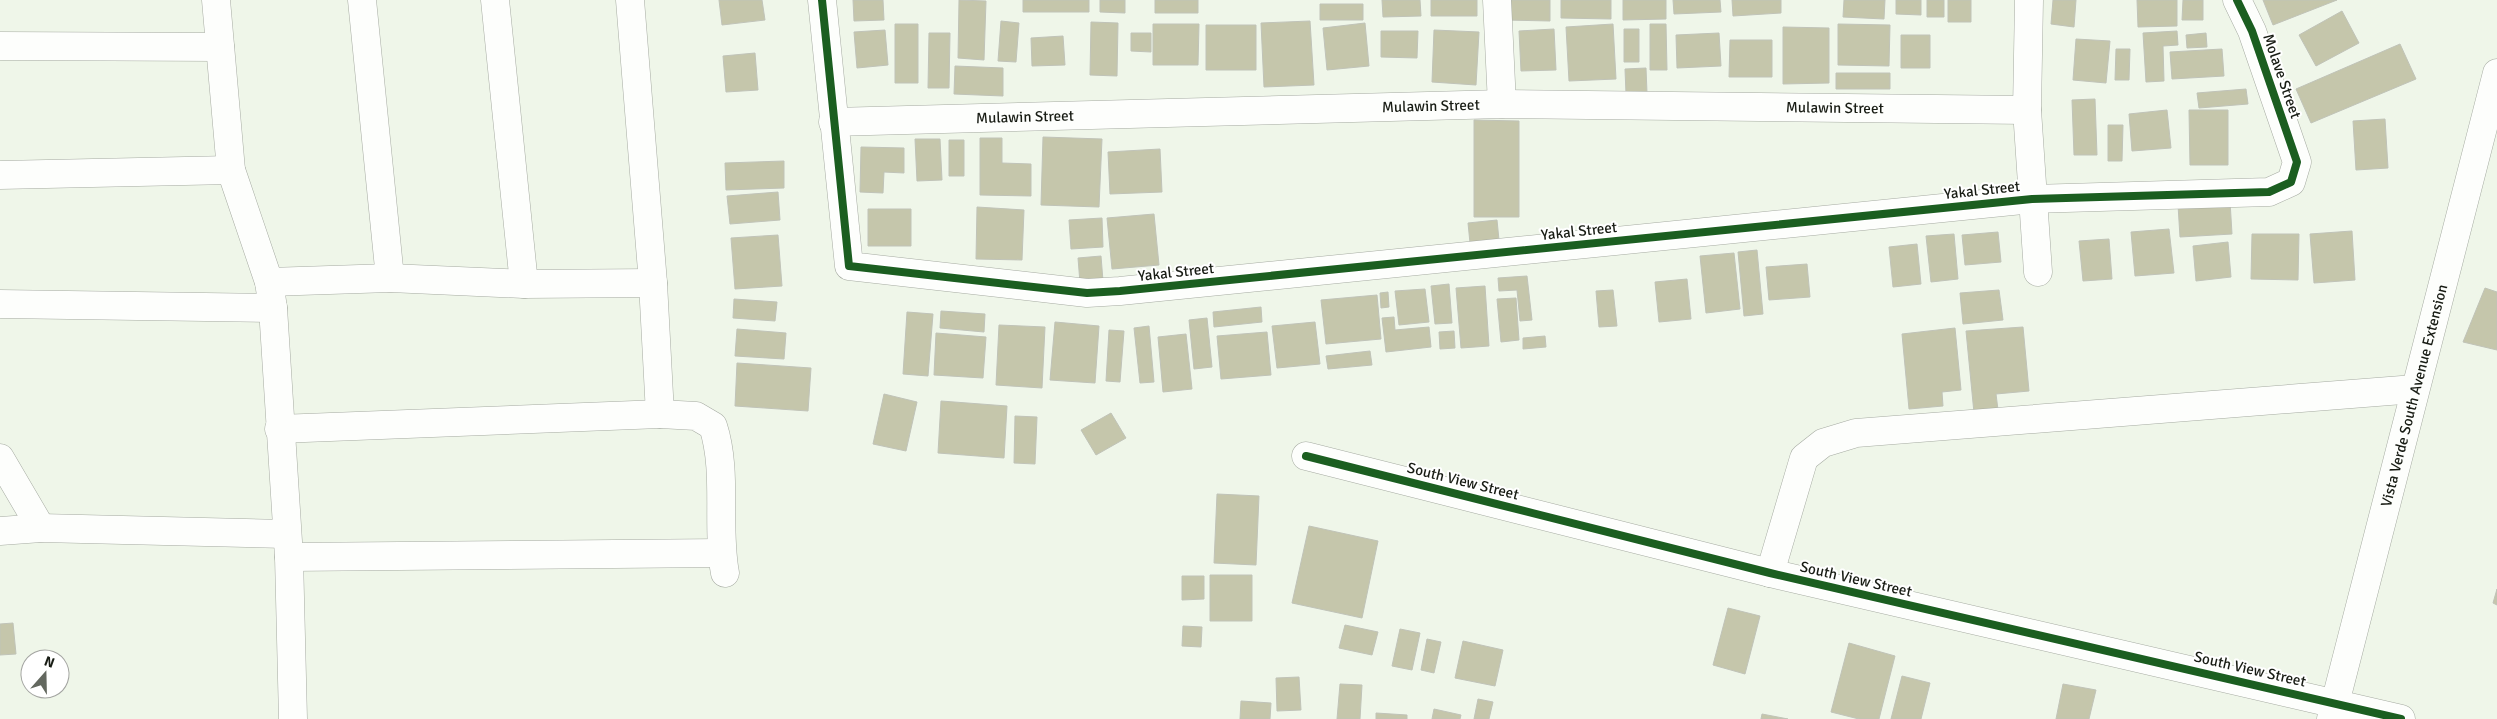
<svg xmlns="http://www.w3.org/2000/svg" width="2497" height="719" font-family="Signika,sans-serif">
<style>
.building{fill:#c5c6ab;stroke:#c0c3b8}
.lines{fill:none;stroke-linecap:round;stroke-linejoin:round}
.minor-casing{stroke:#a6aba2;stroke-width:29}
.minor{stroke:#fdfefc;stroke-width:28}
.cycleway-casing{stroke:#fff;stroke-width:11}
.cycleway{stroke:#1b5e20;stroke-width:8}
.labels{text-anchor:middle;stroke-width:4;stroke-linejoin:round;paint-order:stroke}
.street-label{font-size:15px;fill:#181c14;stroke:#fff}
</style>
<rect width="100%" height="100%" fill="#eff6e9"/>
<path class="building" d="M719,0h43l3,20 -43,5z
M853,0h30l1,20 -30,1z
M959,0l27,1 -2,59 -26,-2z
M1023,0h66v12h-66z
M1100,0h25v13l-25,-1z
M1155,0h43v13h-43z
M1382,0h38l1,16 -38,1z
M1431,0h46v16h-46z
M1506,0h44v21l-45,-1z
M1561,0h50v19l-50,-1z
M1623,0h43v19l-43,1z
M1673,0h47l1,12 -47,2z
M1732,0h49v13l-48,3z
M1844,0h41l-1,19 -41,-2z
M1896,0h25v15l-25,-1z
M1927,0h17v17h-17z
M1948,0h23v22h-23z
M2053,0h23l-2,27 -23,-3z
M2137,0h40v26l-39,1z
M2183,0h20v20h-21z
M2263,0h74l-64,25z
M1320,4h43v16h-43z
M2342,11l17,32 -43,23 -17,-31z
M1001,21l18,2 -3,39 -18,-1z
M1310,21l4,64 -50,2 -3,-64z
M1091,22l27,1 -1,53 -27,-1z
M1365,23l4,43 -42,4 -4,-42z
M895,24h23v59h-23z
M1153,24h46l-1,41h-45z
M1613,24l3,55 -47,2 -3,-54z
M1650,24h16l1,46h-17z
M1838,24l52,1 -1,41 -51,-1z
M1206,25h50v45h-50z
M1783,27l46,1v55l-46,1z
M1554,29l2,41 -35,1 -2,-40z
M1624,29h15v33h-15z
M885,30l3,35 -31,3 -3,-36z
M1434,30l45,2 -3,53 -44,-3z
M1381,31h37l-1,27 -36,-1z
M2177,31l1,14 -15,1 1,35 -18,1 -3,-49z
M929,33h21l-1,55h-21z
M1131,33h20v19l-20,-1z
M1719,33l2,33 -44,2 -1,-33z
M2206,33l1,14 -20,1 -1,-13z
M1901,35h29v33h-29z
M1063,36l2,29 -33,1 -1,-28z
M2076,39l34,2 -4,42 -33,-3z
M1730,40h42v37h-43z
M2400,44l16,35 -105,44 -15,-34z
M2116,49h14l-1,31h-14z
M2222,49l2,27 -52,3 -2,-27z
M755,53l3,37 -32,2 -3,-36z
M955,66l48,2v28l-49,-2z
M1646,68l1,25 -21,1 -1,-25z
M1836,73h54v16h-54z
M2246,89l2,15 -49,4 -2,-15z
M2095,99l2,56h-23l-2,-55z
M2167,110l4,38 -39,3 -3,-37z
M2189,110h39v55h-38z
M2385,119l3,49 -32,2 -3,-49z
M1474,120l45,1v96h-45z
M2108,125h15l-1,36h-14z
M1043,137l59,2 -3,68 -58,-2z
M980,138h22v25l29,1v32l-51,-1z
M915,139h25l2,41 -25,1z
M949,140h15v36h-15z
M861,147l43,1v25l-20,-1 -1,21 -23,-1z
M1160,149l2,43 -52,2 -2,-42z
M784,161v27l-58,2 -1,-27z
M778,192l2,28 -50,4 -3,-28z
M2230,201l2,33 -52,3 -2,-32z
M977,207l47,3 -2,50 -46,-1z
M868,209h43v37h-43z
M1154,214l5,51 -47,4 -5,-51z
M1102,218l1,29 -32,2 -2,-29z
M1497,220l3,30 -29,3 -3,-30z
M2169,229l5,44 -39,3 -4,-44z
M2352,231l3,49 -41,3 -4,-49z
M1998,232l3,30 -36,3 -3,-30z
M1954,234l4,45 -27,3 -5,-46z
M2252,234h47l-1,46 -47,-1z
M778,235l4,51 -47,3 -4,-51z
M2109,239l3,40 -29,2 -4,-40z
M2228,242l3,35 -35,4 -3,-35z
M1917,244l4,40 -28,3 -4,-40z
M1757,250l6,64 -19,2 -6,-64z
M1734,253l6,56 -34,4 -6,-57z
M1101,256l2,25 -23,2 -2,-25z
M1807,264l3,33 -41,3 -3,-33z
M1527,276l5,44 -12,1 -3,-31 -18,1 -1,-13z
M1687,279l4,40 -32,3 -4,-40z
M1449,284l3,39 -17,1 -4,-38z
M1485,286l4,60 -28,2 -5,-60z
M2485,288l12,4v58l-34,-8z
M1425,289l4,33 -30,3 -4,-34z
M1613,290l4,36 -18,1 -3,-36z
M1999,290l4,30 -40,4 -3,-31z
M1388,292l1,15 -8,1 -1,-15z
M1377,295l4,44 -55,5 -5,-44z
M1516,298l3,42 -18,2 -4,-43z
M734,299l43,3 -2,19 -42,-3z
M1261,307l1,15 -48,5 -1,-15z
M941,311l44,3 -1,18 -44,-4z
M907,312l26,2 -5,62 -25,-2z
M1394,317l1,13 34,-3 2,20 -45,5 -4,-34z
M1207,318l5,49 -18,2 -5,-49z
M1055,322l44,4 -4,57 -45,-3z
M1315,322l5,42 -43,4 -5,-42z
M999,325l46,2 -3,61 -46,-3z
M1149,326l5,56 -14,1 -6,-55z
M2023,327l6,64 -33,3 2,16 -24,3 -8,-82z
M1955,328l6,62 -19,2 1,14 -34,3 -7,-75z
M737,329l49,4 -2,26 -49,-3z
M1109,330l15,1 -4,51 -14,-1z
M1454,331l1,17 -15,1 -1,-17z
M1267,332l4,43 -50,4 -4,-43z
M936,333l50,4 -3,41 -49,-3z
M1186,334l6,55 -29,3 -5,-55z
M1545,336l1,11 -23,2v-11z
M1370,351l2,14 -44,4 -2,-13z
M737,363l74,5 -3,43 -73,-5z
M884,394l33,8 -11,49 -33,-7z
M941,401l66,5 -3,52 -66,-5z
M1111,413l15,25 -30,17 -15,-25z
M1015,416l22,1 -2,47 -21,-1z
M1217,494l42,2 -3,69 -42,-2z
M1309,526l69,15 -16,77 -70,-15z
M1210,575h42v46h-42z
M1182,576h22v23l-22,1z
M2497,589v16l-4,-2z
M1728,608l32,8 -15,58 -32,-9z
M13,623l3,31 -16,1v-31z
M1345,625l33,7 -6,23 -33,-7z
M1183,626l19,1 -1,20 -19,-1z
M1400,629l20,4 -8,37 -20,-4z
M1427,639l14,3 -7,31 -13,-3z
M1463,641l40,9 -8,36 -40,-8z
M1849,643l46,13 -16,63h-20l-28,-7z
M1902,676l28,7 -9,36h-30z
M1299,677l2,33 -24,1 -1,-33z
M1340,684l22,1 -2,34h-23z
M2063,684l33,6 -7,29h-33z
M1478,699l15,3 -4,17h-15z
M1241,701l30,2 -1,16h-30z
M1434,709l27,6 -1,4h-28z
M1376,713l31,2v4h-31z
M1762,714l26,5h-27z"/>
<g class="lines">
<defs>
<g id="minor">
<path d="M216,0l15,170 38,112 4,26 16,249 4,162"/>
<path d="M362,0l28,278"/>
<path d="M495,0l29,284"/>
<path d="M630,0l23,283 7,131 36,2 17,10c15,46 3,99 12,147"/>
<path d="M822,0l27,266 238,27 33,-2 912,-92 237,-7 22,-10 6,-20 -45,-131 -15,-31"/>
<path d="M1497,0l5,104"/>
<path d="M2029,0l-2,110 11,162"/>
<path d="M0,46l220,1"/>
<path id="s1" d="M833,122l669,-18 525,6"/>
<path d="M0,175l231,-5"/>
<path d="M269,282l121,-4 134,6 129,-1"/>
<path d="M0,304l273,4"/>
<path d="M279,429l381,-15"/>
<path d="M1306,456l464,117 631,146"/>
<path d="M0,458l41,70"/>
<path d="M0,531l41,-3 245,6"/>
<path d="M289,557l432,-4"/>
<path d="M1770,573l34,-115 19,-15 33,-10 559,-44"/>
<path id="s2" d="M2331,719l166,-646"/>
</g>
</defs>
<use href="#minor" class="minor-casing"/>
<use href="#minor" class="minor"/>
<defs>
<path id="cycleway" d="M822,0l27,266 238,27 33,-2 912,-92 237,-7 22,-10 6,-20 -45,-131 -15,-31
M1306,456l464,117 631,146"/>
</defs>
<use href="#cycleway" class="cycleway-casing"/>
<use href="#cycleway" class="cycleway"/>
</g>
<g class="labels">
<g class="street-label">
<text transform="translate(2282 76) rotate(71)" y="5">Molave Street</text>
<text dy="5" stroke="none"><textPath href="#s1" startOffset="598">Mulawin Street</textPath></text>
<text dy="5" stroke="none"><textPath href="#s1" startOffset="1002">Mulawin Street</textPath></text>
<text dy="5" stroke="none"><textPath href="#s1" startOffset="192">Mulawin Street</textPath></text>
<text transform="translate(1982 190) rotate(-6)" y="5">Yakal Street</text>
<text transform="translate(1579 231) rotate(-6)" y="5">Yakal Street</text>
<text transform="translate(1176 272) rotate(-6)" y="5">Yakal Street</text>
<text dy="5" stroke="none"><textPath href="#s2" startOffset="334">Vista Verde South Avenue Extension</textPath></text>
<text transform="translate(1463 481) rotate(14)" y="5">South View Street</text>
<text transform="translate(1856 579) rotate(13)" y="5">South View Street</text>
<text transform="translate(2250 669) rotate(13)" y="5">South View Street</text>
</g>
</g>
<g transform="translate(45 674) rotate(20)"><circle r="24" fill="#ffffff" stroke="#a3a4a1"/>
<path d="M0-4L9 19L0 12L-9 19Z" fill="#63685f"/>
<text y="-8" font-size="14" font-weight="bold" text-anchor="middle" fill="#181c14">N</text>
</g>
</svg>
